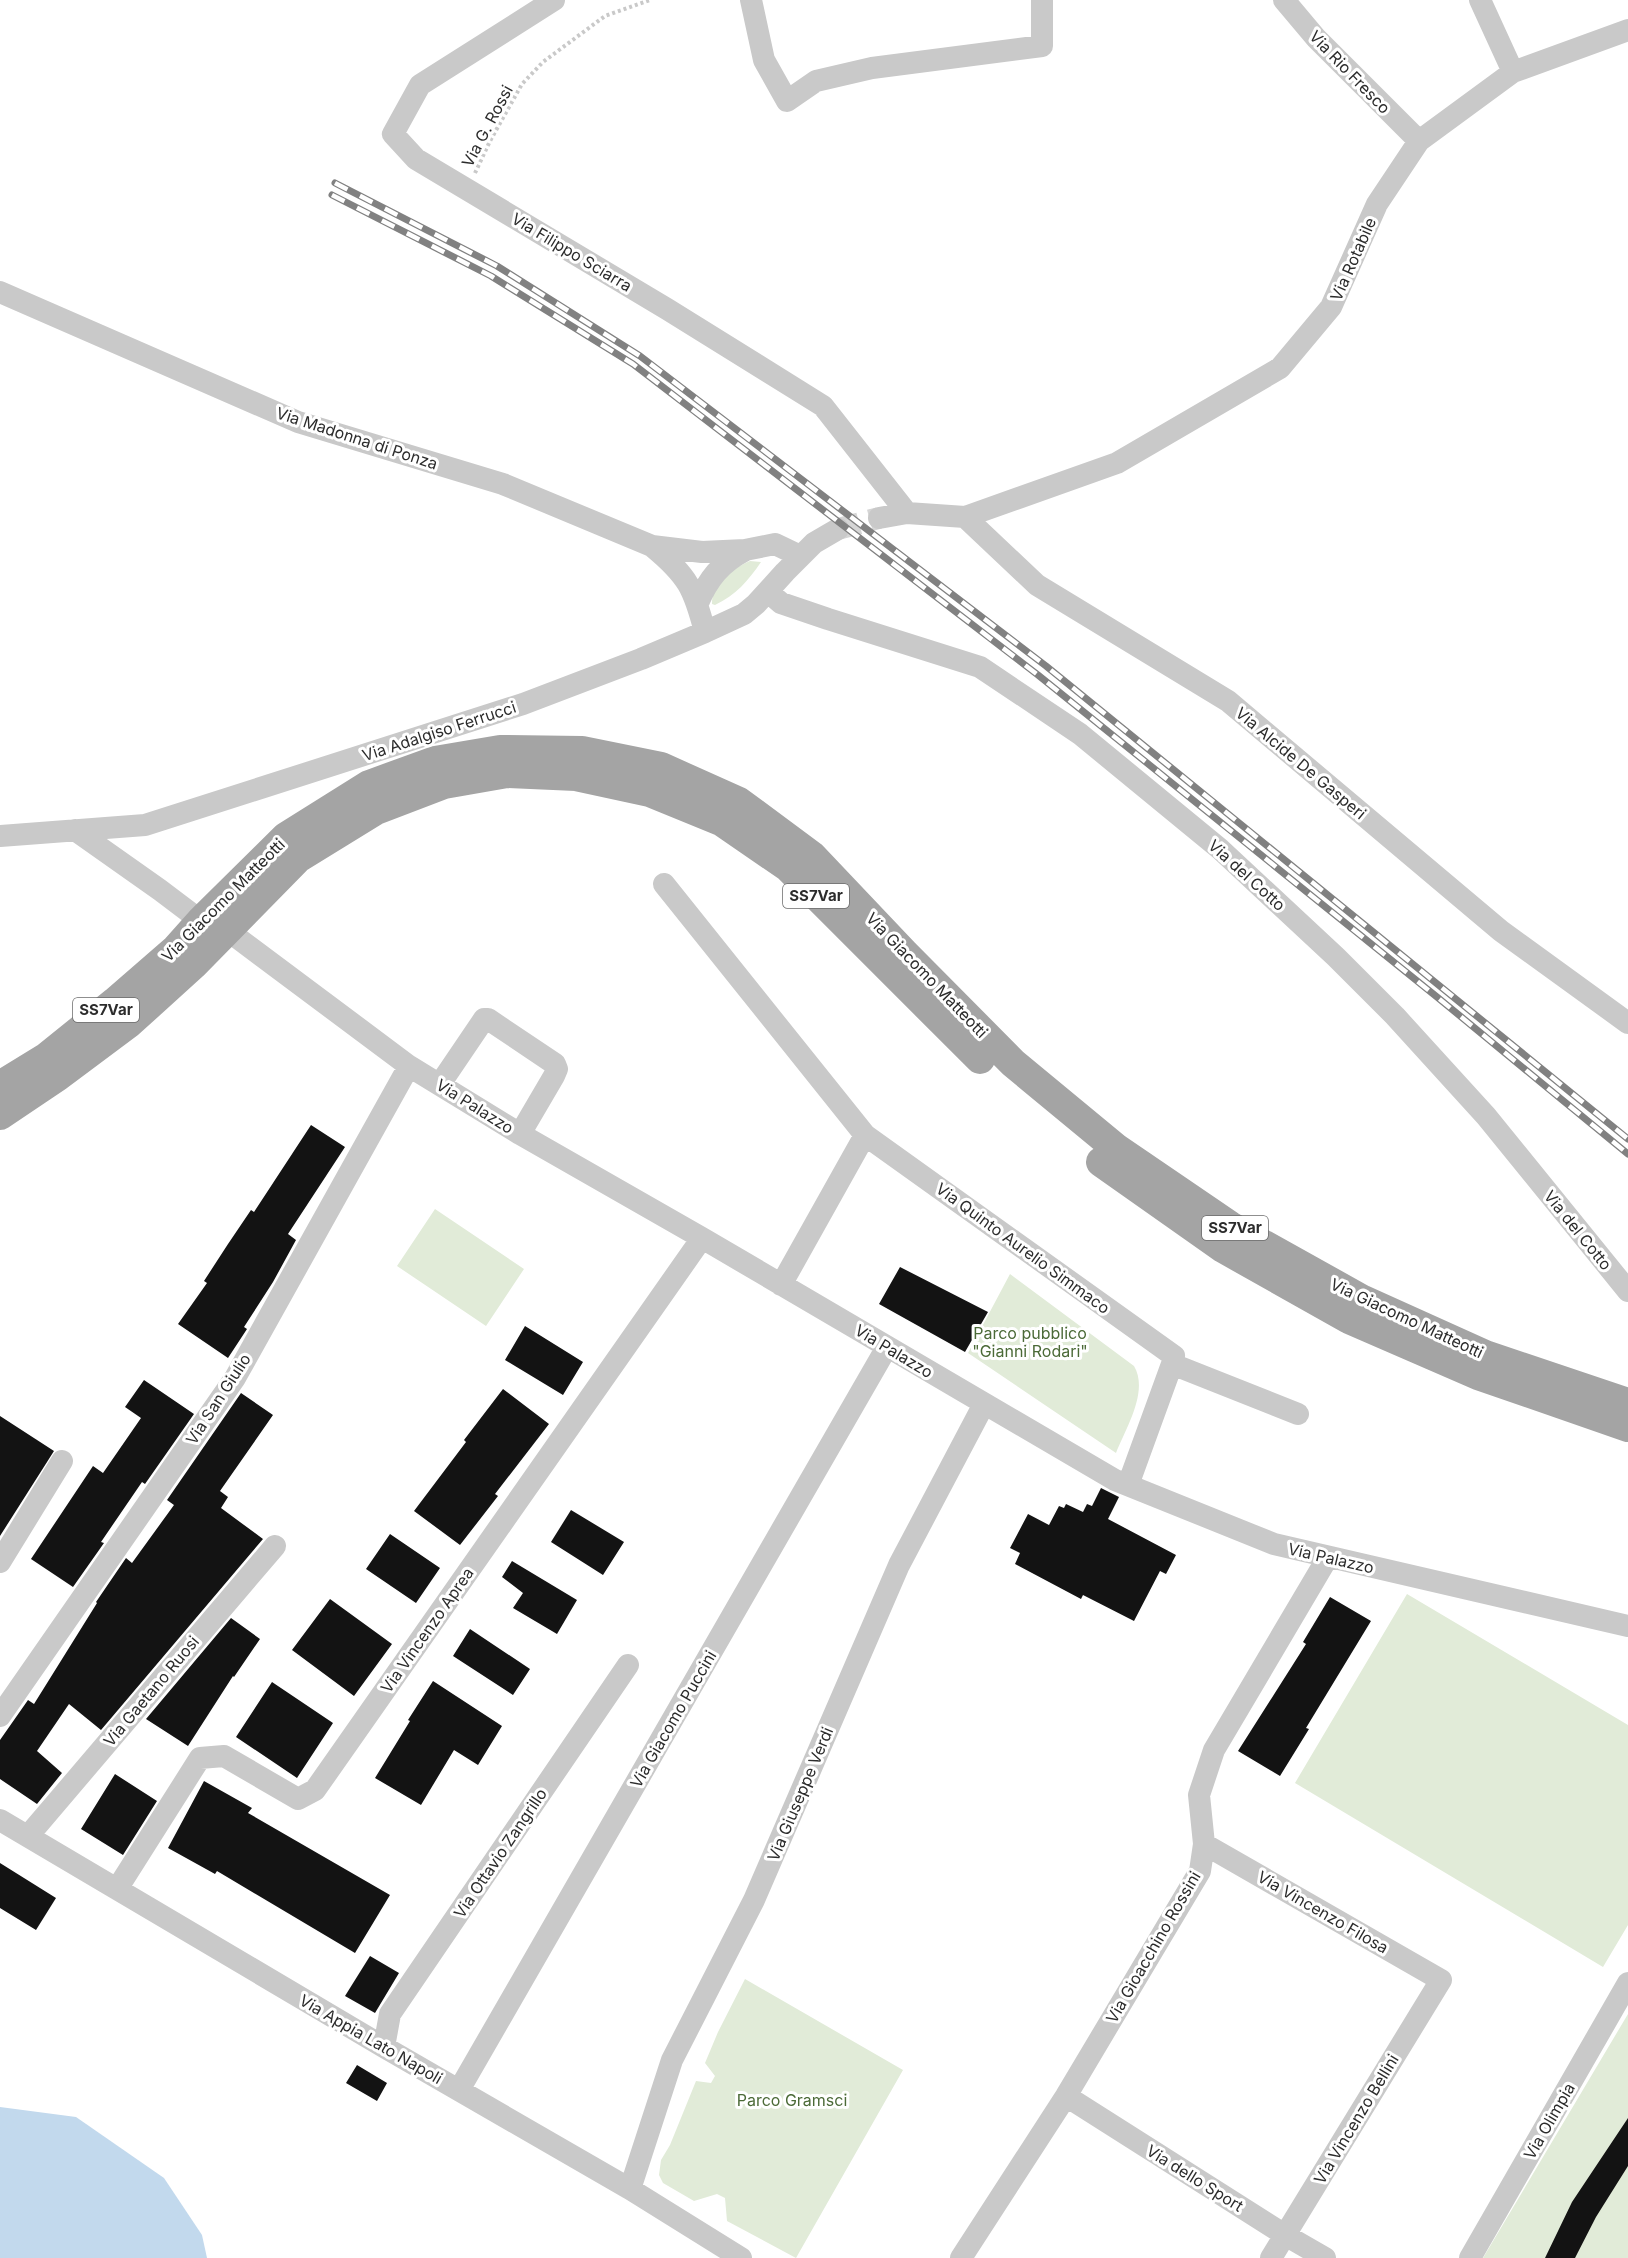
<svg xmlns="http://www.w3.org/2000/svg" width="1628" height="2258" font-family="Inter,sans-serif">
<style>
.green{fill:#e1ebd8}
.water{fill:#c2d9ed}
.building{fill:#131313}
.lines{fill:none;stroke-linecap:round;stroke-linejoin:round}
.minor-tunnel{stroke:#d5d5d5;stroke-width:22;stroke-dasharray:22 11;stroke-linecap:butt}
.path{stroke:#c9c9c9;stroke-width:4;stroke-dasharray:3 3;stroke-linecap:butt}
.minor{stroke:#c9c9c9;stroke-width:22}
.major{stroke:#a4a4a4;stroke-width:30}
.rail-casing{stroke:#818181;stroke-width:7}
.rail{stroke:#fff;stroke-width:4.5;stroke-dasharray:14;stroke-linecap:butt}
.labels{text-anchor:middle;stroke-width:6;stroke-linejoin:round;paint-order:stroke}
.shield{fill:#fff;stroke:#6b6b6b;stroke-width:1.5}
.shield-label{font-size:15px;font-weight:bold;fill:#2c2c2c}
.street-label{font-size:16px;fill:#2c2c2c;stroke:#fff}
.park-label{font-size:16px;fill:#4b6a37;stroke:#fff}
</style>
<rect width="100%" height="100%" fill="#fff"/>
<path class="green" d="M750,561l11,1c-13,19 -25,33 -46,43l-3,-1c0,-22 20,-35 38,-43z
M435,1209l89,60 -38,57 -89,-60z
M1010,1274l124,92c15,25 -8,62 -18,87l-148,-100z
M1407,1594l221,131v200l-25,42 -308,-184z
M745,1979l158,91 -107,188 -69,-37 -2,-23 -8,-4 -23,7 -31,-18 -4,-8 2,-15 9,-15 26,-64 15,2 4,-7 -10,-13 13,-31z
M1628,2014v244h-145z"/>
<path class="water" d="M0,2107l76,10 88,61 38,57 5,23h-207z"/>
<path class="building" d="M311,1125l34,22 -57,87 8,6 -23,42 -29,45 3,2 -19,29 -50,-34 29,-41 -3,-2 24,-37 23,-34 3,2z
M900,1267l88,45 -23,40 -86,-48z
M525,1326l58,36 -20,33 -58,-35z
M144,1380l50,34 -49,70 -3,-2 -41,60 3,1 -31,44 -42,-28 62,-93 10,7 38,-55 -16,-11z
M503,1389l46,35 -54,70 3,2 -38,49 -46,-34 52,-69 -2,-2z
M241,1393l32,22 -53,76 8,6 -7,11 42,31 -162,191 -32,-26 -32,47 25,22 -25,31 -37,-25v-39l28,-40 6,4 63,-101 -1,-1 30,-44 6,5 42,-58 -7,-5z
M0,1416l54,35 -54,85z
M1101,1488l18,9 -11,22 68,36 -10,19 -6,-3 -26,50 -51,-26 -2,4 -66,-35 5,-11 -10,-5 18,-34 21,11 10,-19 5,2 2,-4 17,8 4,-8 5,2z
M571,1510l53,32 -21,33 -52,-33z
M390,1534l50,34 -24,35 -50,-34z
M512,1561l65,39 -20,34 -44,-26 10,-15 -21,-16z
M1330,1597l41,24 -65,107 3,1 -29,47 -42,-25 68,-107 -3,-2z
M330,1599l62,45 -38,52 -62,-46z
M231,1618l29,21 -26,38 -1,-1 -45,70 -42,-27z
M470,1629l60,40 -17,26 -60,-39z
M433,1681l69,45 -24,39 -24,-15 -33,55 -46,-27 35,-57 -2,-1z
M272,1682l61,41 -36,55 -61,-41z
M115,1774l42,27 -34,54 -42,-26z
M204,1781l48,27 -4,5 142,82 -35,58 -138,-82 -2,3 -47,-26z
M0,1863l56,35 -20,32 -36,-22z
M370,1956l29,17 -24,40 -30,-17z
M357,2065l30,18 -10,18 -31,-18z
M1628,2118v48l-32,51 -21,41h-30l27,-56z"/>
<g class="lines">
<path class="minor-tunnel" d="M838,529l41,-11"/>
<path class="path" d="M475,173l15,-32 32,-57 21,-22 62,-46 45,-16"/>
<path class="minor" d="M554,0l-134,85 -27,49 23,25 251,150 156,97 84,107
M751,0l13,60 23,41 29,-20 56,-13 170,-22v-46
M1284,0l32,38 103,103
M1480,0l33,72
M0,292l298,130 205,62 149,62 50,6 43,-2 30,-6 25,12
M965,517l72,68 191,116 273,230 127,92
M879,518l28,-5 58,4 152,-54 163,-95 51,-61 46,-103 42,-63 94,-69 115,-42
M653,547c35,29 41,42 52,85
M768,592l13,11 47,16 152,48 100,67 140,115 116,108 59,59 91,100 142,175
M698,603c10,-24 23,-40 46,-52
M75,830l85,60 41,31
M0,836l145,-11 378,-121 118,-45 64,-27 39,-18 12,-10 29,-32 29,-29 24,-14
M664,884l201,251 309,221 -2,8 126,50
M227,930l182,136 111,68 182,104 413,242 159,64 354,82
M440,1084l44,-65h4l67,45 2,5 -3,7 -34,58
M781,1285l84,-150
M1128,1485l44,-121
M0,1562l62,-101
M0,1716l235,-338 174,-312
M0,1820l384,227 246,142 111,69
M28,1836l247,-290
M1204,1844l237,136 -170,278
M117,1889l83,-131 24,-2 74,43 17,-9 387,-552
M384,2047l6,-33 238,-349
M459,2090l428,-743
M1066,2096l219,139 40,23
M630,2189l42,-129 82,-160 145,-335 85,-161
M961,2258l105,-162 134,-225 4,-27 -5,-49 15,-45 114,-193
M1470,2258l158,-275"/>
<path class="major" d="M0,1086l47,-29 68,-55 61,-53 25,-28 85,-84 83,-52 66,-24 65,-11 82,1 79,16 78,35 73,54 92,97 109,110 104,86 113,77 133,74 122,55 143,48
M0,1115l58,-39 71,-53 64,-58 105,-107 78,-48 68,-26 63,-11 69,3 74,16 71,29 67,46 192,192
M1101,1162l122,86 126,71 129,56 150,52"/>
<defs>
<path id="rail" d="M335,183l162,83 143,90 406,310 582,473
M332,195l159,81 142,88 405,311 399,322 191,157"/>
</defs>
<use href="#rail" class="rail-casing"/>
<use href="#rail" class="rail"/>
</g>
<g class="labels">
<g class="shield">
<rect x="783" y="884" width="66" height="24" rx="4.5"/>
<rect x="73" y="998" width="66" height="24" rx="4.5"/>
<rect x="1202" y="1216" width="66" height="24" rx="4.5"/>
</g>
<g class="shield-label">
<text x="816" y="901">SS7Var</text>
<text x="106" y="1015">SS7Var</text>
<text x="1235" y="1233">SS7Var</text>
</g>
<g class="street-label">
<text transform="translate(1350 72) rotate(46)" y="6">Via Rio Fresco</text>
<text transform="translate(487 126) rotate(-62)" y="6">Via G. Rossi</text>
<text transform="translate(572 252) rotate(31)" y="6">Via Filippo Sciarra</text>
<text transform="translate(1353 259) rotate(-66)" y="6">Via Rotabile</text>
<text transform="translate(357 438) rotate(18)" y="6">Via Madonna di Ponza</text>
<text transform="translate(439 731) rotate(-18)" y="6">Via Adalgiso Ferrucci</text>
<text transform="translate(1301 763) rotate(40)" y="6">Via Alcide De Gasperi</text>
<text transform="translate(1247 875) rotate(42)" y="6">Via del Cotto</text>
<text transform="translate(223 900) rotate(-45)" y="6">Via Giacomo Matteotti</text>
<text transform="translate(927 975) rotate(46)" y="6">Via Giacomo Matteotti</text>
<text transform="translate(475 1106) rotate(32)" y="6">Via Palazzo</text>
<text transform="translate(1578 1230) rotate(51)" y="6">Via del Cotto</text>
<text transform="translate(1023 1248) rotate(36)" y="6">Via Quinto Aurelio Simmaco</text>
<text transform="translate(1407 1318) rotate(25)" y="6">Via Giacomo Matteotti</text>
<text transform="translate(894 1351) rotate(31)" y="6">Via Palazzo</text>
<text transform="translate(218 1399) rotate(-57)" y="6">Via San Giulio</text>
<text transform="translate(1331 1558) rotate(13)" y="6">Via Palazzo</text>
<text transform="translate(427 1630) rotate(-55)" y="6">Via Vincenzo Aprea</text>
<text transform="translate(151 1691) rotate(-50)" y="6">Via Gaetano Ruosi</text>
<text transform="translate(673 1719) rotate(-60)" y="6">Via Giacomo Puccini</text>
<text transform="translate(800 1794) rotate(-67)" y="6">Via Giuseppe Verdi</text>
<text transform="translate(500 1853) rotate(-56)" y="6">Via Ottavio Zangrillo</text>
<text transform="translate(1323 1912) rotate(30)" y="6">Via Vincenzo Filosa</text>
<text transform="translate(1153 1947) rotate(-60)" y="6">Via Gioacchino Rossini</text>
<text transform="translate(371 2039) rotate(30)" y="6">Via Appia Lato Napoli</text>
<text transform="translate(1356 2119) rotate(-59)" y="6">Via Vincenzo Bellini</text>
<text transform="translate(1549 2121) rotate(-60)" y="6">Via Olimpia</text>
<text transform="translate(1195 2178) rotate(32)" y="6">Via dello Sport</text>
</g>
<g class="park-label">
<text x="1030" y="1339">Parco pubblico<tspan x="1030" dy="18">"Gianni Rodari"</tspan></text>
<text x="792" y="2106">Parco Gramsci</text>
</g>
</g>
</svg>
